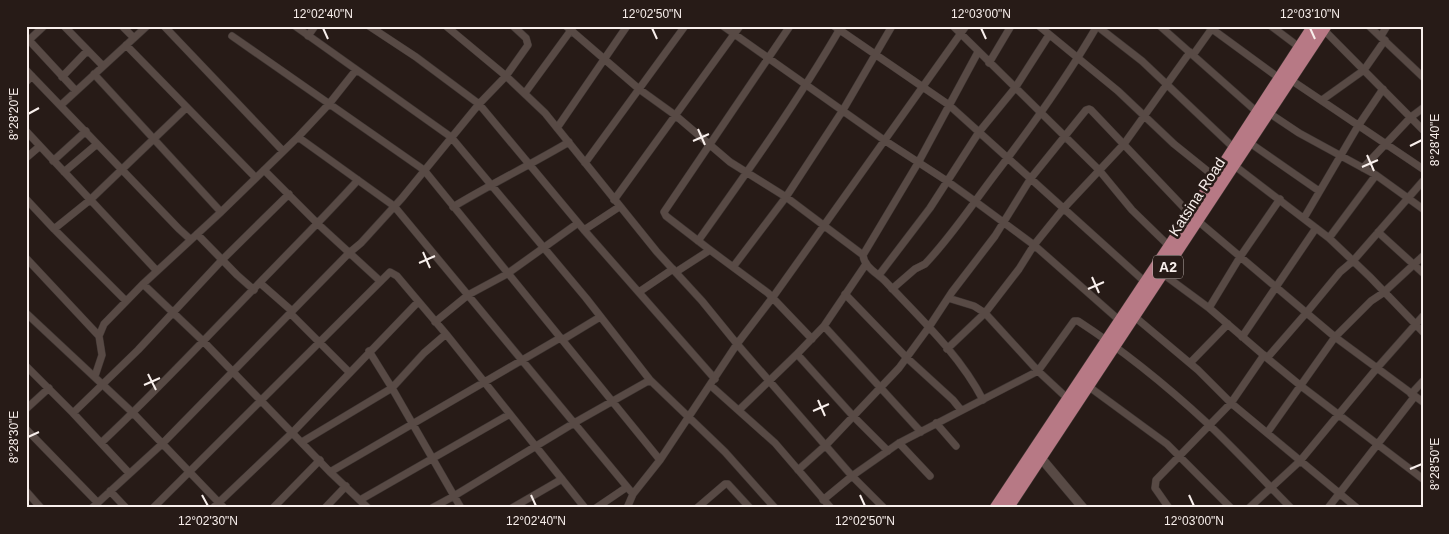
<svg xmlns="http://www.w3.org/2000/svg" width="1449" height="534" font-family="Helvetica,sans-serif">
<style>
.lines{fill:none;stroke-linecap:round;stroke-linejoin:round}
.minor-casing{stroke:#3e3532;stroke-width:8}
.tertiary-casing{stroke:#3e3532;stroke-width:10}
.trunk-casing{stroke:#3e3532;stroke-width:12}
.minor{stroke:#584a45;stroke-width:7}
.tertiary{stroke:#584a45;stroke-width:9}
.trunk{stroke:#b77985;stroke-width:11}
.ticks{fill:none;stroke:#f8efec;stroke-width:2}
.labels{text-anchor:middle;stroke-width:5;stroke-linejoin:round;paint-order:stroke}
.shield{fill:#271b17;stroke:#b9afac;stroke-width:1}
.shield-label{font-size:14px;font-weight:bold;fill:#f8efec}
.street-label{font-size:15px;fill:#f8efec;stroke:#271b17}
.neatline{fill:none;stroke:#f8efec;stroke-width:2}
.ticks-label{font-size:12px;text-anchor:middle;fill:#f8efec}
</style>
<rect width="100%" height="100%" fill="#271b17"/>
<g class="lines">
<defs>
<path id="minor" d="M64,26l39,40
M122,26l12,12
M164,26l119,125
M295,26l156,111 135,161 64,82 75,72 50,56
M369,26l47,31 63,47 105,126 131,149
M446,26l60,50 39,37 112,139 45,49 35,43 115,132 32,32
M566,26l73,63 36,26 55,47 56,35 77,58
M723,26l161,114 63,41 29,21 58,43 85,75
M790,26l-126,186 2,4 44,34 58,43 44,46
M834,26l115,79 195,176
M953,26l146,144 33,40 37,36
M1039,26l79,65 56,53 41,33
M1097,26l45,35 92,87
M1160,26l97,86
M1208,26l71,52
M1271,26l28,21
M1369,26l54,51
M1422,26l1,1
M1324,30l99,100
M232,36l192,134 236,290
M308,36l7,-10
M1381,36l6,-10
M26,37l50,54
M29,40l15,-14
M126,45l130,133
M978,52l-60,111 -55,92c1,12 14,18 22,26 35,37 75,74 98,119
M1193,55l20,-28
M989,63l22,-37
M26,70l153,159 11,10
M94,74l127,138
M62,77l25,-26
M1291,80l132,89
M26,82l6,-6
M525,93l49,-67
M1322,100l42,-30 21,-30
M61,105l86,-79
M1269,113l30,20 77,42 47,34
M557,128l70,-102
M26,131l131,140
M298,137l96,69 239,288
M1250,143l69,48
M26,158l14,-12
M53,161l33,-30
M585,163l100,-137
M1235,166l94,72 41,39 53,55
M1363,168l48,-51 12,-9
M264,170l54,54 61,56
M64,172l33,-28
M26,199l28,30 72,72
M614,200l126,-174
M453,207c38,-23 77,-42 116,-65
M1304,218l54,-92 25,-37
M1198,221l137,116 88,65
M54,229l36,-29 96,-92
M584,230l35,-23
M1378,232l45,41
M197,234l40,41 17,15
M1329,238l47,-63
M698,241c50,-70 100,-140 143,-214
M26,258l73,78
M733,267l53,-70 57,-87 49,-84
M676,272l34,-22
M1163,274l46,34 58,50 34,28 122,93
M879,275l51,-67 49,-76 36,-44 34,-53
M260,283l32,28
M143,284l61,58 126,130 38,36
M892,289l23,-20 10,-5c28,-29 50,-64 75,-96 35,-46 68,-92 97,-142
M639,292l34,-23
M845,294l62,64 46,42 8,10
M948,298l26,8 11,7 53,58 29,27
M1209,308l31,-51 40,-58
M26,313l107,100 91,95
M290,313l59,59
M1135,317l63,53 33,33 126,105
M435,322l33,-27 39,-21 71,-51
M824,326l97,106
M1242,337l74,-109
M562,340l38,-23
M947,349l38,-36 34,-44 15,-24 29,-36 61,-65 66,-92
M369,351l23,37 69,120
M797,354l56,62 35,35
M1267,358l40,-46 33,-40 13,-11 70,-80
M1190,363l38,-39
M26,366l47,47 56,60
M95,376l7,-21 -3,-19 5,-12 39,-40 78,-72 77,-75 31,-33 27,-34
M710,385l65,58 56,65
M1088,386l79,58 64,64
M1411,394l12,-13
M26,409l23,-21
M739,410l58,-56 27,-28 42,-62
M73,413l65,-63 84,-90 67,-66
M936,423l20,23
M26,429l72,74
M1267,433l68,-96 36,-36 12,-8 40,-37
M302,442l90,-54 32,-35 22,-19
M101,443c60,-56 115,-116 172,-174 29,-30 57,-58 85,-89
M899,443l31,33
M798,470l28,-25 73,-77 30,-41 23,-35 43,-56 36,-58 55,-68 3,-1 2,1 99,104
M330,472l230,-134
M26,491l15,17
M110,491l16,17
M360,500l150,-86
M823,500l29,-24 47,-33 139,-72 36,-50h4c46,30 89,65 129,102 29,27 56,57 84,85
M92,508l70,-64 187,-191 12,-10 41,-45 77,-94 27,-28 22,-31 -2,-7 -13,-12
M153,508l237,-236 7,4 49,58 139,174
M213,508l80,-76 125,-130
M273,508l47,-48
M325,508l21,-22
M432,508l22,-12 120,-73 76,-43
M512,508l50,-29
M596,508l31,-21
M627,508l6,-14 27,-34 77,-116 36,-47 193,-271
M697,508l28,-24h3l22,24
M1169,508l-14,-20 1,-8 75,-77 33,-48
M1249,508l51,-47 77,-93 46,-52
M1328,508l87,-112"/>
<path id="tertiary" d="M1041,458l42,50"/>
<path id="trunk" d="M995,508l220,-331 98,-151
M1008,508l318,-482"/>
</defs>
<use href="#minor" class="minor-casing"/>
<use href="#tertiary" class="tertiary-casing"/>
<use href="#trunk" class="trunk-casing"/>
<use href="#minor" class="minor"/>
<use href="#tertiary" class="tertiary"/>
<use href="#trunk" class="trunk"/>
</g>
<path class="ticks" d="M323,28l5,11M652,28l5,11M981,28l5,11M1310,28l5,11M28,114l11,-6M698,129l7,16M693,141l16,-7M1410,146l12,-6M1367,155l7,16M1362,167l16,-7M423,252l7,16M419,263l16,-7M1092,277l7,16M1088,289l16,-7M148,374l8,16M144,385l16,-7M818,400l7,16M813,411l16,-7M28,437l11,-5M1410,469l12,-5M202,495l6,11M531,495l5,11M860,495l5,11M1189,495l5,11"/>
<g class="labels">
<rect class="shield" x="1153" y="255.5" width="30" height="23" rx="4"/>
<g class="shield-label">
<text x="1168" y="272">A2</text>
</g>
<g class="street-label">
<text transform="translate(1197 197) rotate(-57)" y="5">Katsina Road</text>
</g>
</g>
<rect width="1449" height="534" fill="none" stroke="#271b17" stroke-width="55"/>
<rect x="28" y="28" width="1394" height="478" class="neatline"/>
<g class="ticks-label">
<text x="323" y="18">12°02'40"N</text>
<text x="652" y="18">12°02'50"N</text>
<text x="981" y="18">12°03'00"N</text>
<text x="1310" y="18">12°03'10"N</text>
<text transform="translate(14 114) rotate(-90)" y="4">8°28'20"E</text>
<text transform="translate(1435 140) rotate(-90)" y="4">8°28'40"E</text>
<text transform="translate(14 437) rotate(-90)" y="4">8°28'30"E</text>
<text transform="translate(1435 464) rotate(-90)" y="4">8°28'50"E</text>
<text x="208" y="525">12°02'30"N</text>
<text x="536" y="525">12°02'40"N</text>
<text x="865" y="525">12°02'50"N</text>
<text x="1194" y="525">12°03'00"N</text>
</g>
</svg>
